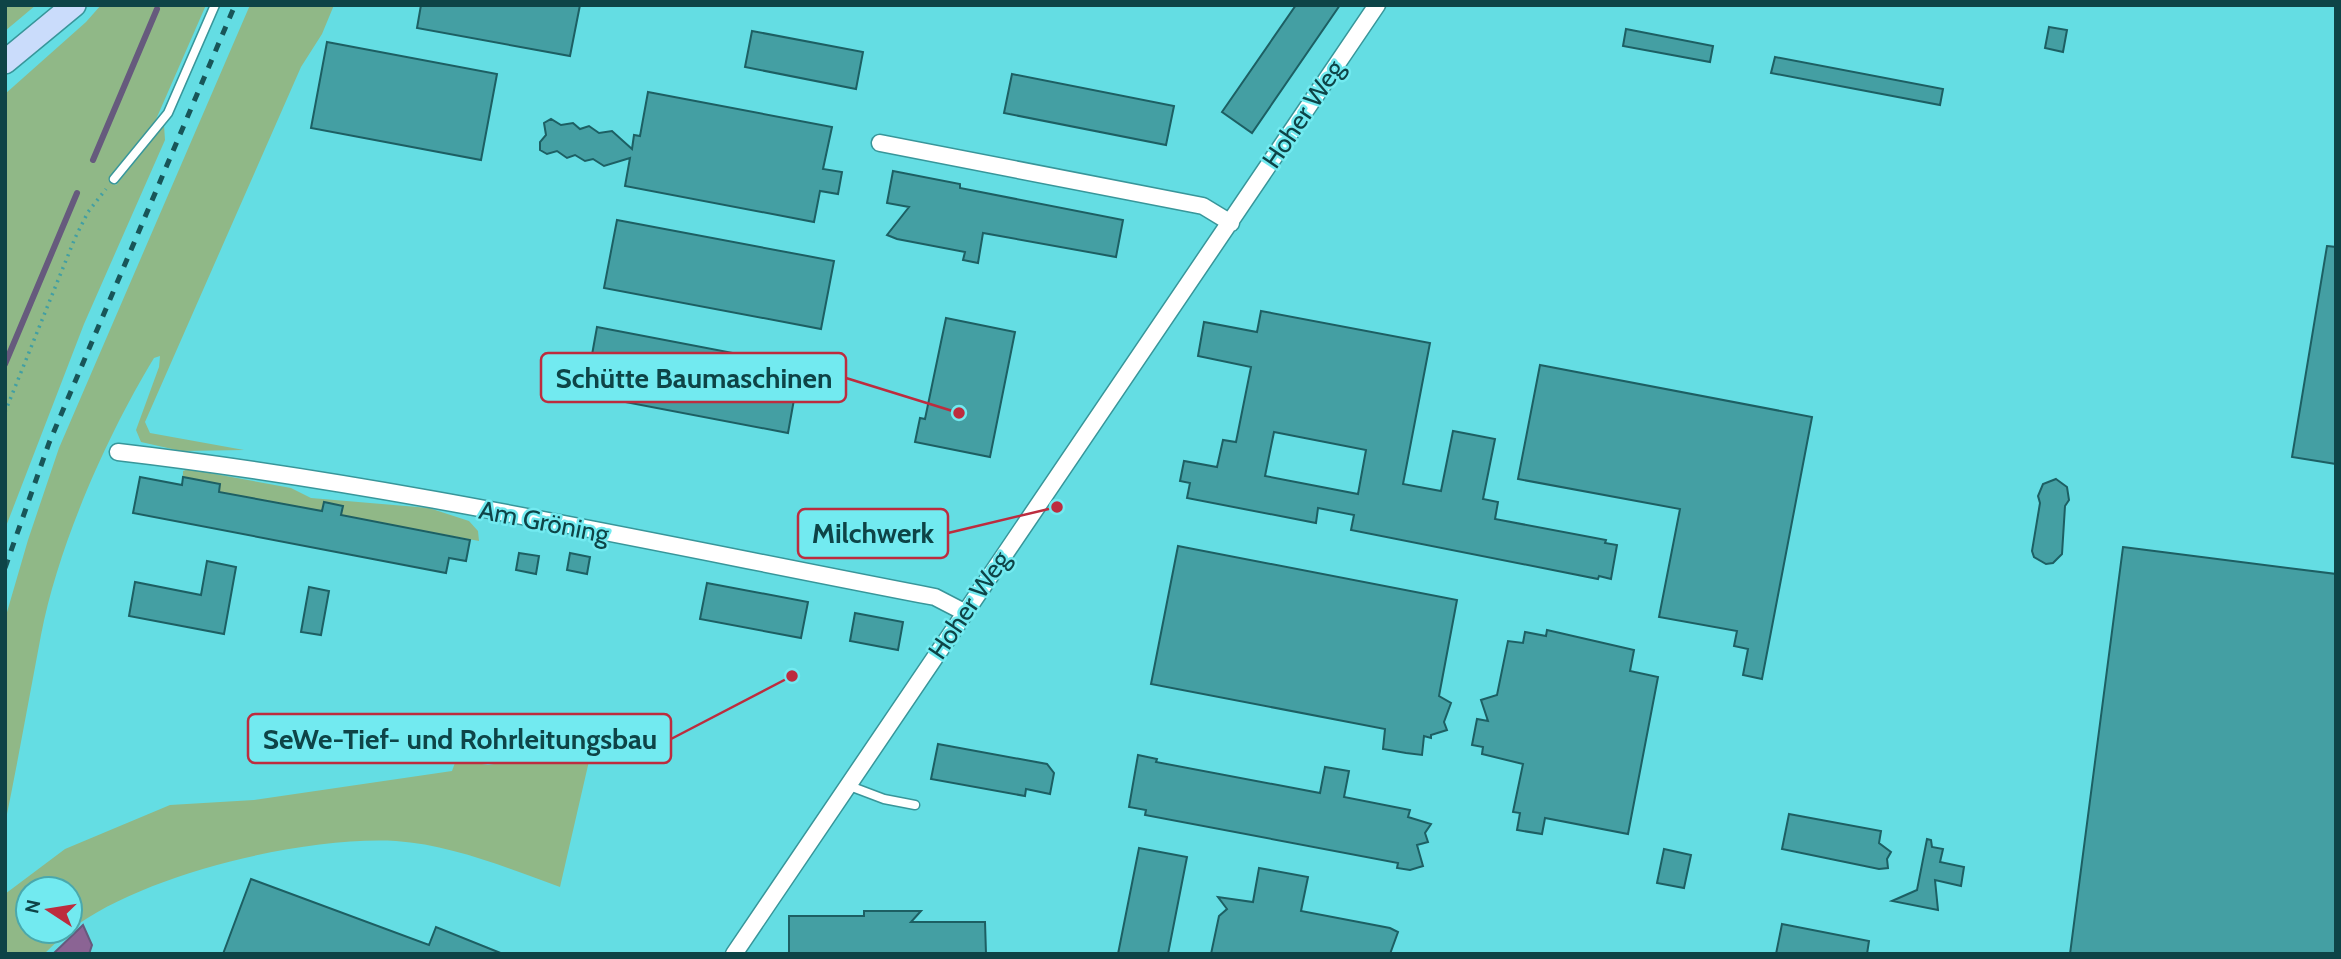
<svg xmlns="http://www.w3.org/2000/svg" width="2341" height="959" font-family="Cabin,sans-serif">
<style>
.green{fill:#90b887}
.water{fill:#8b6494;stroke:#665a7d;stroke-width:2}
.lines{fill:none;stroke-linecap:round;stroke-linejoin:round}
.stream{stroke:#665a7d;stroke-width:6}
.building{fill:#449fa3;stroke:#1d5f63;stroke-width:2;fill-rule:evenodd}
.service-casing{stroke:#38969a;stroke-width:11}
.minor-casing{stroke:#38969a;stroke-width:19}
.secondary-casing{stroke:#38969a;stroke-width:26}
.path{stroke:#419fa3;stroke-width:3.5;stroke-dasharray:2 5;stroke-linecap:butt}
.service{stroke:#fff;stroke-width:8}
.minor{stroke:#fff;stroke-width:16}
.secondary{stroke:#cadcfb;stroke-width:23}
.rail{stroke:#185558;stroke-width:5;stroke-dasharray:9 9;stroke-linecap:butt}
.labels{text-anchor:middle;stroke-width:5;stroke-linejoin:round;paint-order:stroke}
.street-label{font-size:26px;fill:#0e4447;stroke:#72eaf0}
.leader{fill:none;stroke:#bd2c3e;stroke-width:2.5}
.callout-dot{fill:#bd2c3e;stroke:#72eaf0;stroke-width:2.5}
.callout{fill:#72eaf0;stroke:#bd2c3e;stroke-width:2.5}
.callout-label{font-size:28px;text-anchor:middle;font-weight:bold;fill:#0e4447}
</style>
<rect width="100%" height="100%" fill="#64dde3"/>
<path class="green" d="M5,5h31l-31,26z
M101,5h105l-52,119 -44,53 6,8 48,-60 1,15 -81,184 -79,205v-435l81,-72z
M250,5h84l-12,29 -21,33 -156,355 5,11 94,17 -63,1 -40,-9 -5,-12 23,-63 1,-11 -6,2c-47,77 -96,188 -113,277 -12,63 -23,126 -36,189v-205l23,-79 31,-92z
M188,469l103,19 20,10 118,10 40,13 9,10 1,10 -138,-26 2,-9 -21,5 -103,-19 1,-8 -37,-7v-6z
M592,748l-32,139c-52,-19 -108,-42 -164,-46 -92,-5 -253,33 -326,89v-41h-42v42h40l-24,23h-39v-60l60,-45 105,-44 84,-5 198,-29 4,-11 32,5z"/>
<path class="water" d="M83,925l9,20 -3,9h-36z"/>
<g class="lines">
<path class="stream" d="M93,160l64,-151
M5,364l72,-171"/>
</g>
<path class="building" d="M421,5h159l-10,51 -153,-28z
M1296,5h44l-88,128 -30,-21z
M2049,27l18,3 -4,22 -18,-4z
M1626,29l87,17 -3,16 -87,-16z
M752,31l111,21 -7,37 -111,-22z
M327,42l170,32 -16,86 -170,-32z
M1775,57l168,32 -3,16 -169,-32z
M1012,74l162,32 -8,39 -162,-32z
M648,92l184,35 -9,42 19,3 -4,22 -18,-3 -6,31 -189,-36 5,-28 -26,8 -11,-7 -8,2 -10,-6 -8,3 -10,-7 -10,3 -7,-4v-8l6,-7 -2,-12 7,-4 10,6 12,-2 7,6 9,-3 10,7 13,-2 20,18 2,-14 6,1z
M893,171l67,13v4l163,32 -7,37 -133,-24 -5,30 -15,-3 2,-8 -68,-13 -10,-4 22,-28 -22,-4z
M617,220l217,41 -13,68 -217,-41z
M2327,246l9,1v217l-44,-7z
M1261,311l169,32 -27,141 38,7 12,-60 42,8 -12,60 15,3 -3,17 111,21 -1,3 12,2 -6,34 -12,-3 -1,3 -247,-49 3,-15 -36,-7 -2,15 -129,-25 3,-15 -10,-2 4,-20 33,6 6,-27 13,2 15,-75 -53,-11 6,-34 53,10zM1274,432l92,18 -8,44 -93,-18z
M946,318l69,14 -25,125 -75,-15 5,-24 5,1z
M597,327l203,39 -12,67 -210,-40 3,-17 7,1z
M1540,365l272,52 -50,262 -19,-4 5,-26 -14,-3 3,-15 -78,-14 21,-108 -162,-30z
M140,477l42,8 1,-8 37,7 -1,8 103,19 2,-9 19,4 -2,9 129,25 -4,21 -17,-3 -3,15 -313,-60z
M2056,479l11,8 2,13 -4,6 -3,48 -9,9 -7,1 -12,-7 -2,-6 8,-48 -2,-7 5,-12z
M1178,546l279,54 -18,96 12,7 -7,19 3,8 -16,5v3l-7,-2 -2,19 -16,-2 -23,-4 2,-20 -234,-45z
M2123,547l213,27v380h-266z
M519,553l20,3 -3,18 -20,-4z
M570,553l20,4 -3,17 -20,-4z
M207,561l29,6 -12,67 -95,-18 6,-34 66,13z
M707,583l101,19 -7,36 -101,-19z
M309,587l20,4 -8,44 -20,-3z
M855,613l48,9 -5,28 -48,-9z
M1547,630l87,20 -4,21 28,6 -30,157 -83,-16 -3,16 -25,-4 3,-17 -7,-1 10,-48 -41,-10 1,-7 -11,-2 5,-26 11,2 -7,-21 16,-5 11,-54 15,2 2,-11 21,4z
M938,744l109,20 7,9 -4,21 -24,-5 -1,7 -94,-17z
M1138,755l19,4 -1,3 164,31 5,-26 24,4 -5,26 66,13 -2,7 23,7 -6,9 3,9 -11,3 6,21 -13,4 -13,-2 1,-5 -253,-48 1,-5 -17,-3z
M1789,814l92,17 -2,12 12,9 -4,7 1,9 -9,1 -97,-20z
M1927,839l4,1 1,7 11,2 -3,13 24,5 -3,19 -26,-6 3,30 -46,-9 25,-11z
M1139,848l48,9 -19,97h-50z
M1664,849l27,6 -7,33 -27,-5z
M1259,868l49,9 -7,34 89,17 8,4 -8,22h-179l8,-38 8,-7 -9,-12 35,5z
M251,879l178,66 7,-18 67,27h-280z
M864,911h57l-10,11h74l1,32h-197v-38h75z
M1782,924l87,17 -2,13h-91z"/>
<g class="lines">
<defs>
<path id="service" d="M114,179l54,-66 47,-108
M847,785l37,14 31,6"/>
<path id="minor" d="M880,143l323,63 28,17
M118,452c274,32 546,93 817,145l29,15
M734,954l643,-949"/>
<path id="secondary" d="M5,62l69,-57"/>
</defs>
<use href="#service" class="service-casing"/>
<use href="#minor" class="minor-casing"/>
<use href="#secondary" class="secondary-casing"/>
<path class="path" d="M5,412l70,-174 13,-26 18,-23"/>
<use href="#service" class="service"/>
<use href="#minor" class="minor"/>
<use href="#secondary" class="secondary"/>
<path class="rail" d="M5,568l44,-125 186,-438"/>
</g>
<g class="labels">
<g class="street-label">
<text transform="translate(1303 114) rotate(-56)" y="9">Hoher Weg</text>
<text transform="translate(544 522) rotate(11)" y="9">Am Gröning</text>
<text transform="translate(969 605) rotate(-56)" y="9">Hoher Weg</text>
</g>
</g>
<path class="leader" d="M959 413L846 378M1057 507L948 533M792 676L671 739"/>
<g class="callout-dot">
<circle cx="959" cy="413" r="7"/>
<circle cx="1057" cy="507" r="7"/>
<circle cx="792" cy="676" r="7"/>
</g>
<g class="callout">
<rect x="541" y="353" width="305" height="49" rx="7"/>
<rect x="798" y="509" width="150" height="49" rx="7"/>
<rect x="248" y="714" width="423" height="49" rx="7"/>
</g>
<g class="callout-label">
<text x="694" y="388">Schütte Baumaschinen</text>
<text x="873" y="543">Milchwerk</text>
<text x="460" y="749">SeWe-Tief- und Rohrleitungsbau</text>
</g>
<rect width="2341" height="959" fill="none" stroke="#0e4447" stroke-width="14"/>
<g transform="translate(49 910) rotate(282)"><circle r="33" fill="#72eaf0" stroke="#4aa8ac" stroke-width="2"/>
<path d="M0-5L12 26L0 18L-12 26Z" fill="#bd2c3e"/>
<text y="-10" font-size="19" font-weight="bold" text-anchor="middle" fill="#0e4447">N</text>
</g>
</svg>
